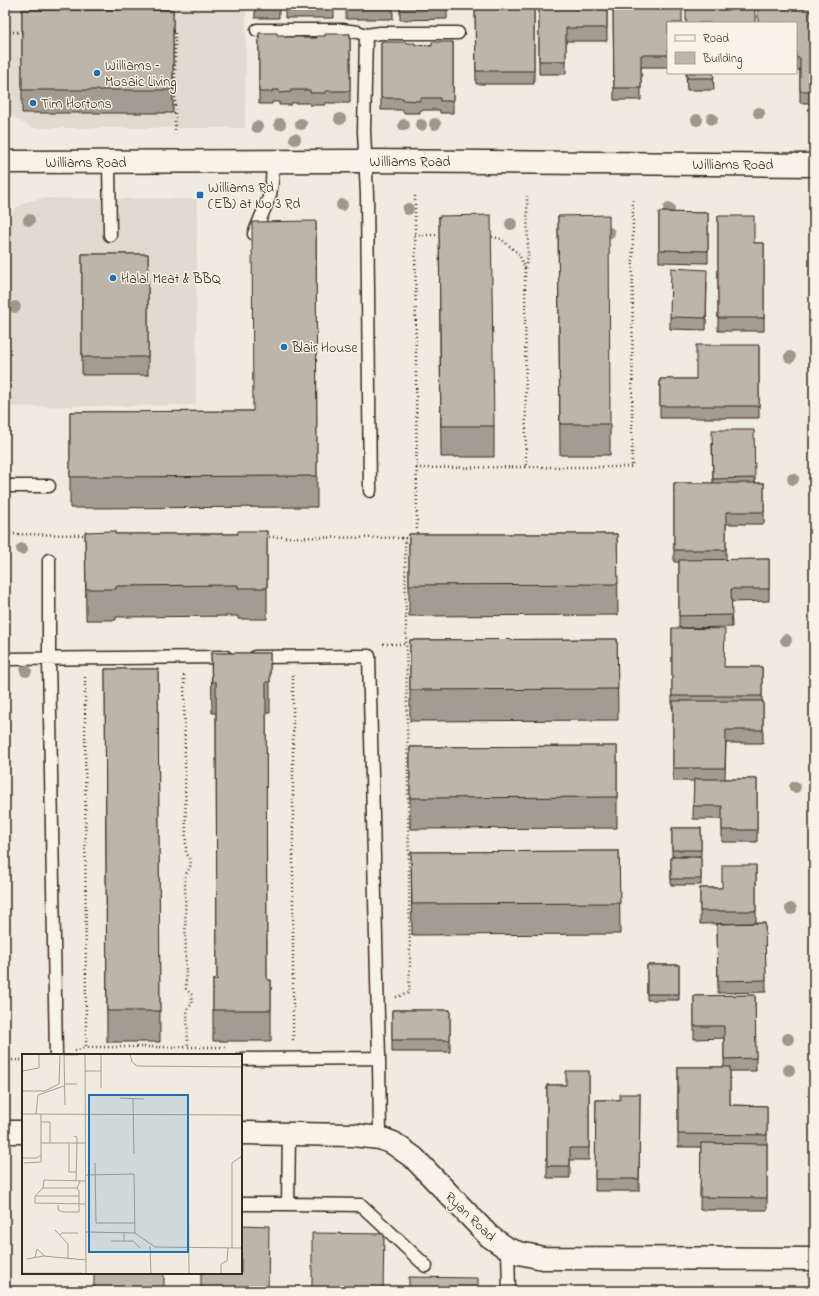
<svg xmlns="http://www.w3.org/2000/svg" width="819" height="1296" font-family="'Indie Flower',sans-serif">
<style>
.built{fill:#e0dbd0}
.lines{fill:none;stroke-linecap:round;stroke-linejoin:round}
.service-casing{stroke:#3b2a1e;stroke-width:15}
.minor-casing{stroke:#3b2a1e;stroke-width:25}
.tertiary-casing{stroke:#3b2a1e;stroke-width:25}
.path{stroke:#3b2a1e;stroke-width:2.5;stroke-dasharray:1 3;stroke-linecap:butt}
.service{stroke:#f7f3e8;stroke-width:12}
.minor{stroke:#f7f3e8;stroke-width:22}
.tertiary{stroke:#f7f3e8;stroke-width:22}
.tree{fill:#a0978b}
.wall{fill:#a39c92;stroke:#3b2a1e}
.building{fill:#bdb5aa;stroke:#3b2a1e}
.poi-dot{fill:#1f6fb2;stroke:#f7f3e8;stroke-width:1.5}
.labels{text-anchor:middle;stroke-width:3;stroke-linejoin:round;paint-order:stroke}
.poi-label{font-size:14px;fill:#3b2a1e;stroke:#f7f3e8;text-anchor:start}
.street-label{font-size:14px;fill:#3b2a1e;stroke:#f7f3e8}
.inset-road{fill:none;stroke:#a79e92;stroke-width:1}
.view{fill:#1f6fb2;fill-opacity:0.15;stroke:#1f6fb2;stroke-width:2}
.inset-edge{fill:none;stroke:#3b2a1e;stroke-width:2}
</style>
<rect width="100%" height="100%" fill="#efebe0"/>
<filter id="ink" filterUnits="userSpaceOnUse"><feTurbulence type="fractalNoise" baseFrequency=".025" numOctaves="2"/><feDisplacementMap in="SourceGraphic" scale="8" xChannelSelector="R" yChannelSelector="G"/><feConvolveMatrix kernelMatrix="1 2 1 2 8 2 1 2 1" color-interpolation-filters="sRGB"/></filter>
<g filter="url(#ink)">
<path class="built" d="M8,5h238l-1,123h-212l-16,-8 -7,-8z
M42,198l155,1 -1,206 -190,2 4,-187 4,-10 9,-7z"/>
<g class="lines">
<defs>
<path id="service" d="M257,30h85l16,2 8,3 14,-2h78
M366,35l-2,96 3,64 3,296
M109,162l1,73
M254,234l16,-39 2,-13 1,-21
M5,486h44
M49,560v99l7,396
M255,657l114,-1 10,402 1,80
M5,659l221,-2
M241,1059l138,-1
M241,1204h47l1,-70
M288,1204l73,1 65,61
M508,1249l1,42"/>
<path id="minor" d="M5,1132h18
M241,1133l112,2 27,3 13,5 21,15 75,78 19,13 11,4 24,5 271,1"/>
<path id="tertiary" d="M5,162l360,-1 449,4"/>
</defs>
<use href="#service" class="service-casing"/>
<use href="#minor" class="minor-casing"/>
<use href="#tertiary" class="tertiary-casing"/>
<path class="path" d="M169,31h6v104
M5,32h19
M415,196l2,341
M415,235h25
M525,268l3,-10 -1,-62
M526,467h106l1,-270
M416,468l110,-1 -1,-198 -6,-15 -18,-15 -12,-3
M6,534l82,1
M265,537l147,1
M383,644h23
M184,675l2,178c7,9 6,13 -1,22l1,114 6,6v9l-5,5 1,38
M293,675v365
M85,677l1,370h141
M396,997l13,-4 1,-29 -5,-426
M75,1051l11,-4
M8,1060h15"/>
<use href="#service" class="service"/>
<use href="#minor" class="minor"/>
<use href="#tertiary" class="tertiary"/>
</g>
<g class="tree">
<circle cx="759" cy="113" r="6"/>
<circle cx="340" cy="119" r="6"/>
<circle cx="712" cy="119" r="6"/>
<circle cx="697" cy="120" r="6"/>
<circle cx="280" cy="124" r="6"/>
<circle cx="301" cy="124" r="6"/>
<circle cx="435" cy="124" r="6"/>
<circle cx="404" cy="125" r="6"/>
<circle cx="421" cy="125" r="6"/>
<circle cx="257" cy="127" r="6"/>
<circle cx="295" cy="139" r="6"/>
<circle cx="342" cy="205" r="6"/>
<circle cx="408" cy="209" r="6"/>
<circle cx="669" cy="209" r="6"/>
<circle cx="29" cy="220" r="6"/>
<circle cx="511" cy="224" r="6"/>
<circle cx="609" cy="233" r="6"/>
<circle cx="15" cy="307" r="6"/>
<circle cx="790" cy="357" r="6"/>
<circle cx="793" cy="479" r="6"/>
<circle cx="22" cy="549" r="6"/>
<circle cx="786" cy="640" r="6"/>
<circle cx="26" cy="671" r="6"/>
<circle cx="795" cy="787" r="6"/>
<circle cx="791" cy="909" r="6"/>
<circle cx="788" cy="1039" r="6"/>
<circle cx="789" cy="1070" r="6"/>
</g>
<path class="wall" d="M255,5h24v13h-24z
M285,5h49v13h-49z
M346,5h47v14h-47z
M400,5h47v14l-47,1z
M475,5h59v79h-58z
M539,5h68v36h-41v33h-27z
M613,5l55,18v44h-27v33h-27z
M814,5v98h-14v-33h-4v-47z
M22,10h151v103h-151z
M259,33l18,2 7,2 19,1h14l8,-2 25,-2v69h-25v2h-15v-2h-19v2h-12v-3h-7v2h-13z
M381,42l25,1 9,2 17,1 21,-4v71h-13v-3h-20v3h-17v-3h-22z
M686,73h27l1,17h-27z
M659,212l49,1v50l-49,-1z
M439,216l55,210v31h-53z
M558,216l52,208v31h-50z
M718,216l36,27h10v88h-46z
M316,221l1,286 -247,1v-96l183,-1z
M82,254h66v121h-66z
M707,282l-1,48 -36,-1v-12z
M759,345v73h-99v-39h36z
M712,443l43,35v5h9v41h-38v36l43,-1v42l-38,1 1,25 -53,1v-66h-5v-79h39z
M267,531v88h-29v-3l-122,1v3h-30l-1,-88 30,2h123z
M409,534h208l1,81 -209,1z
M672,628l52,39h38v34h1v42h-37l-1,36h32v63h-35v-23h-29l1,-38h-21v-73h-1z
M617,639l1,81 -208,1v-81z
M211,653h59v60h-4l1,267h4v61h-58v-61h4l-1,-267h-4z
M105,669h53l2,373h-53z
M617,746v82l-207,1v-82z
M672,828h29v28h-29z
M619,851l1,83 -208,1 -1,-83z
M671,857h30v28h-30z
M756,865v58l-56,1v-36h22z
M765,923l1,69 -48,1 -1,-69z
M647,965h32v35h-32z
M755,995l1,76h-26v34l37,1v104h-67l1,-63h-23v-80h46v-29l-30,1v-43z
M392,1010h58v42h-58z
M589,1071v89h-19v18h-23v-93h19z
M640,1094l-1,97h-44l1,-91h24z"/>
<path class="building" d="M255,5h24v1h-24z
M285,5h49v1h-49z
M346,5h47v2h-47z
M400,5h47v2h-47z
M475,5h59v66h-58z
M539,5h68v23h-41v33h-27z
M613,5h69v18h-14v32h-27v33h-27z
M686,5h69v18h-69z
M758,5h56v86h-14v-33h-4v-35h-38z
M22,10h151v80h-151z
M259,33h18v2h7v2h19v1h14v-2h8v-2h25v57h-25v2h-15v-3h-19v2l-12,1v-3h-7v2h-13z
M381,42h25v1h9v2l17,1v-4h21v59h-13v-3h-20v3l-17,-1v-2h-22z
M687,73h26l1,5h-27z
M659,212l49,1v38l-49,-1z
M491,215l3,211h-53l-2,-210z
M609,215l1,209h-50l-2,-208z
M718,216h36v27h10v75h-46z
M316,221l1,255 -247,1v-65l183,-1 -1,-189z
M82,254h66v103h-66z
M671,268l36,2 -1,48 -36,-1z
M696,345h63v61h-99v-27h36z
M712,430h42l1,48 -42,1z
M674,483h90v29h-38v38h-52z
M115,531v3h123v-3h29v57h-29v-3l-122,1v3h-30l-1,-57z
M409,534h208l1,50 -209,1z
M769,559v30h-38l1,26 -53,1v-56z
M672,628l53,1 -1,38h38v29h-90z
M617,639l1,50 -208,1v-50z
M211,653h59v29h-4l1,298h4v30h-58v-30h4l-1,-298h-4z
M105,669h53l2,342h-53z
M673,701h90v29h-37l-1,38h-52z
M617,746v51l-207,1v-51z
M694,779h63v51h-35v-24h-29z
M672,828h29v22h-29z
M619,851l1,52 -208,1 -1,-52z
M671,857h30v22h-30z
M722,865h34v46h-56v-23h22z
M765,923l1,57 -48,1 -1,-57z
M647,965h32v29h-32z
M755,995l1,63 -32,1v-33h-30v-30z
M392,1010h58v30h-58z
M678,1067h52v38l37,1v29l-89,-1z
M566,1071h23v77h-19v18h-23v-81h19z
M620,1094h20l-1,85h-44l1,-79h24z
M701,1143l66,1v54l-67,-1z
M241,1225l28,1 -1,65h-67v-18h40z
M312,1233l72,1 -1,57h-71z
M94,1273h70v18h-70z
M409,1277l69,1v13h-69z"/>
</g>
<g class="poi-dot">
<circle cx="97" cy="73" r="4"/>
<circle cx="33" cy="103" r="4"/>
<rect x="196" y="191" width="8" height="8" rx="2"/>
<circle cx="113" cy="278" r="4"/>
<circle cx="284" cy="347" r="4"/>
</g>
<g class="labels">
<g class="poi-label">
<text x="105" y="70">Williams –<tspan x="105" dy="16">Mosaic Living</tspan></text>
<text x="41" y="108">Tim Hortons</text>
<text x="208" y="192">Williams Rd<tspan x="208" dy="16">(EB) at No 3 Rd</tspan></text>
<text x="121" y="283">Halal Meat &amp; BBQ</text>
<text x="292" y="352">Blair House</text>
</g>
<g class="street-label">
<text x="410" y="166">Williams Road</text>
<text x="86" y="167">Williams Road</text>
<text x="733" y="169">Williams Road</text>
<text transform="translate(471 1216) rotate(44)" y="5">Ryan Road</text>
</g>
</g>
<g transform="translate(22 1054)">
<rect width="220" height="220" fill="#efebe0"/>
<path d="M0,218h60v2h-60z" fill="#d1cbc0"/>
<path class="inset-road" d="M42,0l1,51M63,0l1,220M79,0v34M108,0l2,8 5,4 105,1M42,1h14M0,17l17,-3v-14M63,17h16M42,30h13M0,37h23l14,-7 1,-30M98,44l24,1M111,45l1,55M0,60l220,1M14,60l2,-19 26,-9M166,61l1,159M19,68h9v21M52,82l3,1v6h9M19,89h36l-1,38M47,89v29h7M0,104h15l4,-3v-41M2,109l17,-1v-7M73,109l1,60h39M64,121l48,-1 1,59M64,127l-42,-1 -1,8 -8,8v7l51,1M21,134h34l3,-7M13,142h44M36,151v5l5,2h16v-21l-2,-3M33,176l13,14v15M64,178l49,1 20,14 87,1M38,181l2,-2h16M89,187h13v-9M102,187h9l7,7M128,192l1,28M210,194v-85l10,-7M13,204l2,-9 8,7M5,205l16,-3 43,4M199,220v-10l6,-3 1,-13"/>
<path class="view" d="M67,41h99v157h-99z"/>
<rect width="220" height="220" class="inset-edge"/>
</g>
<rect width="819" height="1296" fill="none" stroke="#f7f3e8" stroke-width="20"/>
<rect x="10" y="10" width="799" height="1276" fill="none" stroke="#3b2a1e" stroke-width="1.5" filter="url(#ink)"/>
<rect x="667" y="22" width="130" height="52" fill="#f7f3e8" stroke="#aca397"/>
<rect x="675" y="35" width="20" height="6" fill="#f7f3e8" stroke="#aca397"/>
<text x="703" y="42" font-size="12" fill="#3b2a1e">Road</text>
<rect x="675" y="52" width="20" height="12" fill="#bdb5aa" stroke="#aca397"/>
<text x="703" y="62" font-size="12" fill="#3b2a1e">Building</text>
</svg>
